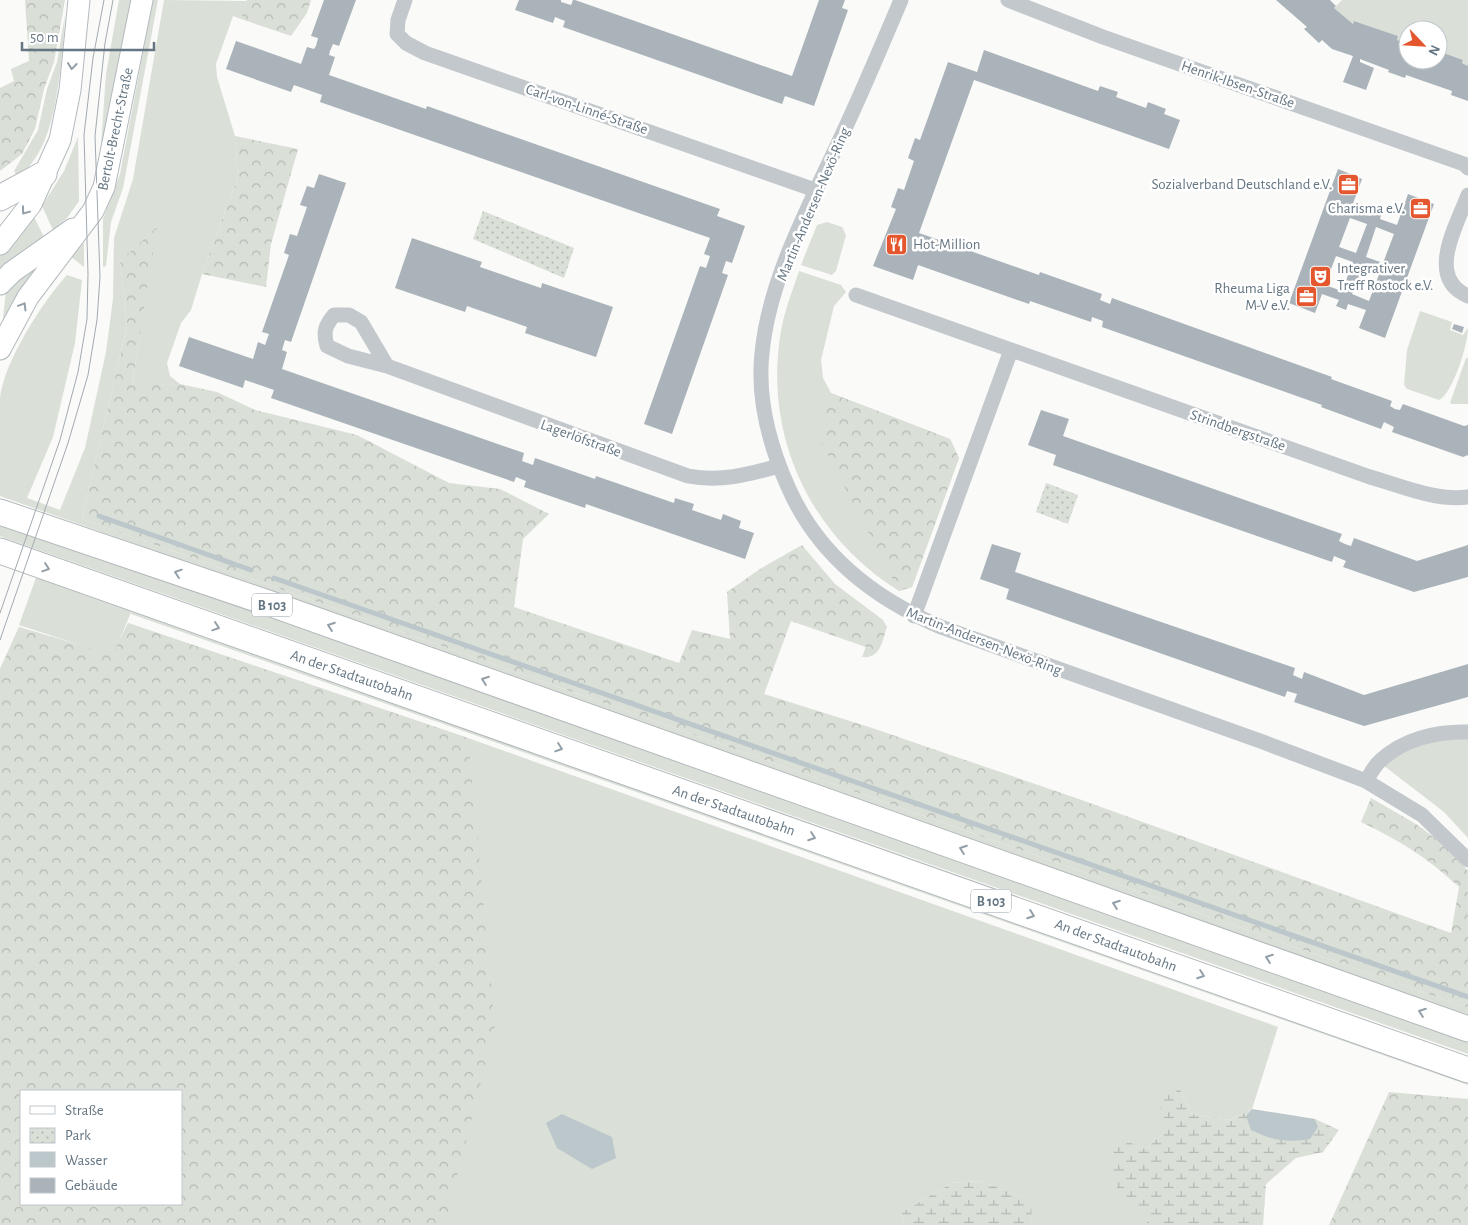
<svg xmlns="http://www.w3.org/2000/svg" width="1468" height="1225" font-family="'Alegreya Sans',sans-serif">
<style>
.green{fill:#dadfd7;fill-rule:evenodd}
.forest{fill:url(#forest-crowns);fill-rule:evenodd}
.wetland{fill:url(#wetland-marsh)}
.park{fill:url(#park-dots)}
.water{fill:#bbc7cb}
.lines{fill:none;stroke-linecap:round;stroke-linejoin:round}
.stream{stroke:#bbc7cb;stroke-width:5}
.building{fill:#aab3b9;fill-rule:evenodd}
.secondary-casing{stroke:#b3babf;stroke-width:23}
.trunk-casing{stroke:#b4b9bd;stroke-width:27}
.minor{stroke:#c3c8cc;stroke-width:15}
.secondary{stroke:#fff;stroke-width:21}
.trunk{stroke:#fff;stroke-width:25}
.tram{stroke:#a2aab0;stroke-width:1}
.oneway{stroke:#939fa8}
.labels{text-anchor:middle;stroke-width:5;stroke-linejoin:round;paint-order:stroke}
.shield{fill:#fff;stroke:#939fa8;stroke-width:1}
.shield-label{font-size:14px;font-weight:bold;fill:#657683}
.street-label{font-size:15px;fill:#657683;stroke:#fff}
.poi-label{font-size:15px;fill:#657683;stroke:#fff;text-anchor:end}
</style>
<defs>
<pattern id="forest-crowns" width="20" height="18" patternUnits="userSpaceOnUse" patternTransform="scale(1.25)"><rect width="20" height="18" fill="#dadfd7"/><path d="M2 6a3 3 0 1 1 6 0M12 15a3 3 0 1 1 6 0" fill="none" stroke="#b4b9b4"/></pattern>
<pattern id="wetland-marsh" width="20" height="14" patternUnits="userSpaceOnUse" patternTransform="scale(1.25)"><rect width="20" height="14" fill="#dadfd7"/><path d="M1 5h8M5 5V1M11 12h8M15 12V8" fill="none" stroke="#b4b9b4"/></pattern>
<pattern id="park-dots" width="8" height="8" patternUnits="userSpaceOnUse" patternTransform="scale(1.25)"><rect width="8" height="8" fill="#dadfd7"/><path d="M2 2h.1M6 6h.1" fill="none" stroke="#b4b9b4" stroke-width="1.8" stroke-linecap="round"/></pattern>
</defs>
<rect width="100%" height="100%" fill="#fafaf8"/>
<path class="green" d="M119,0h14l-30,146 -2,-1 5,-71z
M153,0h5l-35,188 -12,34 -5,44 -3,1v-48l17,-45z
M164,0l83,1 -6,18 -8,-3 -17,48 1,13 18,59 3,41 -36,97 -11,36 -10,13 -14,40 3,13 10,8 -48,2 24,-158 -36,33 7,65 -45,193 1386,489v8l-1468,-520c0,-32 0,-65 0,-97 3,-36 43,-98 67,-124l15,5 -7,63 -22,94 -26,61 33,12 25,-62 21,-96 7,-53 1,-61 19,-59z
M1342,0h126v66l-6,-3 1,-3 -25,-9v-21h-30v14l-11,-4 1,-4 -44,-15 -1,3 -19,-16z
M65,15c-2,35 -7,98 -22,129 -6,14 -15,24 -24,35l-5,-8 24,-41 9,-41 10,-27z
M78,137l1,64 -12,17 -14,12 -11,-24 22,-35z
M32,213l12,24 -44,34v-16z
M827,222l15,5 4,8 -10,36 -4,4 -31,-10 16,-40z
M84,243v24l-14,-11z
M52,248l-50,79 4,-36z
M799,271l42,14 5,7 -12,14 -13,54 2,18 8,15 119,46 9,19 -47,129 -13,4c-88,-55 -134,-152 -119,-254 3,-23 12,-45 19,-66z
M1420,311l32,11 -2,8 13,5 5,-7c0,16 -15,65 -29,72l-32,-11 -3,-4 3,-35z
M1466,358h2v46h-16l-2,-1z
M0,522l1468,520v12l-1463,-516 -5,-2z
M37,575l1431,504v6l-1300,-458 -37,-13 1,-4 -16,38 12,-25 340,115 810,289 -26,82 -22,11 -38,-6 -13,-27 -14,45 -20,17 -29,-12 38,79 -10,9h-112l-2,-25 -50,-19 -28,2 -50,29 1,13h-903v-556l19,-42 67,20 -67,-22zM21,1091h160v113h-160z
M1468,732v106l-24,-26 -65,-50 22,-17z"/>
<path class="forest" d="M25,0h40l-11,62 -10,27 -9,40 -13,25 -22,17v-83l14,-7 -3,-12 18,-8z
M247,0h64l-4,13 -16,23 -50,-17z
M235,136l63,13 -27,95 -5,43 -64,-13 36,-97z
M157,227l-25,158 48,-1 37,8 38,18 102,25 92,48 51,6 49,25 -26,25 -9,68 165,56 13,-33 38,9 -3,-47 33,-23 42,-24 33,39 48,36 4,7c-5,14 -6,32 -25,30l4,-10 -75,-26 -27,73 108,34 204,70 375,135 8,-46c-34,-31 -57,-45 -98,-65l10,-24 45,26 35,26 17,21v137l-1386,-489 45,-193 -7,-65z
M831,393l119,46 9,19 -47,129 -13,4 -80,-153z
M128,623l340,115 27,288 -50,199h-445v-556l19,-42 93,28zM21,1091h160v113h-160z
M1389,1092l79,7v126h-139z"/>
<path class="wetland" d="M1179,1087l13,27 38,6 22,-11 -6,7 72,12 -3,-9 24,11 -16,22 -27,6 -30,26 -3,41h-119l10,-9 -33,-17 -11,-31 5,-32 30,13 20,-17 -7,-36z
M980,1181l51,19 1,25h-129l-1,-13 50,-29z"/>
<path class="park" d="M483,211l91,37 -10,30 -91,-39z
M1046,483l32,12 -10,29 -32,-12z"/>
<path class="water" d="M1252,1109l63,10 3,8 -8,12c-23,4 -39,1 -59,-9l-5,-14z
M562,1114l50,23 4,21 -24,11 -35,-21 -11,-25z"/>
<g class="lines">
<path class="stream" d="M99,516l152,54
M274,578l1194,419"/>
</g>
<path class="building" d="M324,0h32l-17,46 -6,-2 -3,7 -1,4 6,2 -6,18 97,34 1,-3 293,103 -3,7 28,10 -13,37 -6,-2 -4,12 6,2 -56,159 -28,-10 56,-158 6,2 4,-12 -6,-2 6,-16 -390,-136 2,-7 -28,-10 -3,7 -65,-23 10,-28 65,23 6,-17 7,2 2,-3 2,-8 -7,-2z
M519,0h42v2l10,3 2,-5h2l217,76 27,-76h26l-3,8 6,2 -34,96 -29,-10 -3,8 -219,-77 2,-6 -10,-4 -2,6 -38,-13z
M1276,0h54l6,6 -2,2 19,16 1,-3 44,15 -1,4 11,4v16h30v-9l25,9 -1,3 6,3v35l-17,-6 1,-4 -46,-16 -1,3 -17,-6 1,-2 -29,-11v3l14,6 -8,22 -23,-8 10,-26 -21,-7 -10,-9 -3,3 -15,-14 3,-2z
M984,50l114,41 2,-5 18,6 -2,5 30,11 2,-6 18,7 -2,5 16,6 -11,29 -195,-69 -55,153 120,42 1,-3 62,22 -2,6 10,4 2,-6 220,79 -1,2 61,22 -2,5 5,3 5,1 3,-6 61,22 4,-1v30l-5,2 -71,-25 2,-5 -10,-5 -3,7 -60,-22 1,-2 -220,-78 1,-6 -11,-4 -1,5 -61,-21 -1,3 -111,-39 -5,15 -40,-14 23,-57 -5,-2 7,-19 6,2 10,-29 -6,-3 7,-20 5,2 28,-78 29,10z
M1338,169l24,10 -11,30 19,7 3,-7 5,2 4,1 -2,7 17,6 11,-31 26,10 -49,134 -26,-10 7,-18 -18,-6 -2,6 -10,-4 3,-6 -17,-6 -7,19 -26,-10zM1350,218l17,6 -11,29 -17,-6zM1376,227l18,7 -11,29 -17,-6zM1336,256l17,6 -11,29 -17,-6zM1363,266l17,6 -11,29 -17,-7z
M319,174l27,9 -55,159 -6,-2 -3,10 5,2 -5,17 242,84 -2,8 11,4 2,-7 60,21 1,-3 78,27 1,-5 19,6 -2,6 29,10 2,-6 18,7 -2,7 15,5 -9,26 -159,-55 -1,4 -61,-21 2,-6 -10,-4 -2,5 -243,-84 3,-8 -29,-10 -2,8 -64,-22 10,-29 64,22 5,-17 7,3 4,-11 -7,-2 27,-77 -5,-2 6,-19 7,2 10,-29 -7,-2 7,-19 7,2z
M412,238l70,24 -2,5 61,21 1,-5 71,24 -17,50 -71,-24 2,-6 -60,-21 -2,6 -70,-24z
M1454,324l10,3 -2,6 -10,-4z
M1041,410l28,9 -6,17 279,98 -3,7 6,3 6,2 3,-8 63,23 51,-16v32l-54,15 -71,-25 3,-6 -12,-5 -2,6 -279,-97 3,-10 -28,-10z
M992,544l29,9 -6,19 280,96 -2,7 9,4 2,-7 60,23 104,-31v33l-104,29 -70,-24 3,-8 -10,-3 -2,6 -279,-98 3,-10 -29,-10z"/>
<g class="lines">
<defs>
<path id="secondary" d="M0,244l31,-40 29,-64 10,-50 9,-90
M0,284l12,-12 61,-43
M0,349l28,-52 65,-86 11,-24 38,-187"/>
<path id="trunk" d="M0,198l44,-24
M0,512l274,93 1194,424
M0,551l1468,519"/>
</defs>
<use href="#secondary" class="secondary-casing"/>
<use href="#trunk" class="trunk-casing"/>
<path class="minor" d="M405,0l-7,20 -1,14 9,9 19,10 390,137
M901,0c-19,45 -38,90 -59,135 -31,68 -73,143 -80,218 -5,46 8,94 27,136 30,67 86,110 152,138l322,115 103,39 56,34 46,45
M1008,0l95,37 361,127 4,4
M1468,195c-11,30 -43,83 0,101
M856,295l514,182c32,9 65,24 98,20
M387,366l-26,-44 -12,-7h-15c-9,11 -11,17 -7,31l21,10 39,10 301,110c32,6 59,-1 91,-10
M914,616l97,-266
M1366,781c4,-6 8,-15 14,-20 23,-22 57,-30 88,-29"/>
<use href="#secondary" class="secondary"/>
<use href="#trunk" class="trunk"/>
<path class="tram" d="M0,613l60,-173 18,-68 9,-53 1,-45 -4,-139 9,-77 11,-58
M0,640l68,-197 20,-68 9,-55 3,-43 -5,-141 10,-93 8,-43"/>
</g>
<defs><path id="oneway-chevron" d="M-2-3.5L2.5 0L-2 3.5" fill="none" stroke-width="1.6" stroke-linecap="round" stroke-linejoin="round" transform="scale(1.25)"/></defs>
<g class="oneway">
<use href="#oneway-chevron" transform="translate(72 66) rotate(96)"/>
<use href="#oneway-chevron" transform="translate(25 211) rotate(127)"/>
<use href="#oneway-chevron" transform="translate(23 306) rotate(-59)"/>
<use href="#oneway-chevron" transform="translate(46 568) rotate(19)"/>
<use href="#oneway-chevron" transform="translate(178 573) rotate(-161)"/>
<use href="#oneway-chevron" transform="translate(331 626) rotate(-160)"/>
<use href="#oneway-chevron" transform="translate(216 627) rotate(19)"/>
<use href="#oneway-chevron" transform="translate(485 680) rotate(-160)"/>
<use href="#oneway-chevron" transform="translate(559 748) rotate(19)"/>
<use href="#oneway-chevron" transform="translate(812 837) rotate(20)"/>
<use href="#oneway-chevron" transform="translate(963 849) rotate(-160)"/>
<use href="#oneway-chevron" transform="translate(1116 904) rotate(-160)"/>
<use href="#oneway-chevron" transform="translate(1031 915) rotate(20)"/>
<use href="#oneway-chevron" transform="translate(1269 958) rotate(-160)"/>
<use href="#oneway-chevron" transform="translate(1201 975) rotate(20)"/>
<use href="#oneway-chevron" transform="translate(1422 1012) rotate(-160)"/>
</g>
<defs>
<symbol id="office-square" viewBox="-11 -11 22 22"><rect x="-9" y="-9" width="18" height="18" rx="4" fill="#e4572e" stroke="#fff"/><path d="M-6-3h4V-5.5h4V-3h4V5H-6ZM-1-4.5V-3h2v-1.5ZM-6 0V1H6V0Z" fill="#fff"/></symbol>
<symbol id="restaurant-square" viewBox="-11 -11 22 22"><rect x="-9" y="-9" width="18" height="18" rx="4" fill="#e4572e" stroke="#fff"/><path d="M-5-6h1v4h1v-4h1v4h1v-4h1v5L-1.5 .5V6h-2V.5L-5-1ZM5-6V6H3V1.5H1.5Q1.5-4 5-6Z" fill="#fff"/></symbol>
<symbol id="theatre-square" viewBox="-11 -11 22 22"><rect x="-9" y="-9" width="18" height="18" rx="4" fill="#e4572e" stroke="#fff"/><path d="M-5-5.5Q0-4 5-5.5V0Q5 5 0 6Q-5 5-5 0ZM-3.3-2.5H-1v1.5H-3.3ZM1-2.5H3.3v1.5H1ZM-2.8 1Q0 5.5 2.8 1Z" fill="#fff"/></symbol>
</defs>
<g fill-rule="evenodd">
<use href="#office-square" x="1336" y="172" width="25" height="25"/>
<use href="#office-square" x="1408" y="196" width="25" height="25"/>
<use href="#restaurant-square" x="884" y="232" width="25" height="25"/>
<use href="#theatre-square" x="1308" y="264" width="25" height="25"/>
<use href="#office-square" x="1294" y="284" width="25" height="25"/>
</g>
<g class="labels">
<g class="shield">
<rect x="252" y="593.5" width="40" height="23" rx="4"/>
<rect x="971" y="889.5" width="40" height="23" rx="4"/>
</g>
<g class="shield-label">
<text x="272" y="610">B 103</text>
<text x="991" y="906">B 103</text>
</g>
<g class="street-label">
<text transform="translate(1238 84) rotate(19)" y="5">Henrik-Ibsen-Straße</text>
<text transform="translate(587 109) rotate(19)" y="5">Carl-von-Linné-Straße</text>
<text transform="translate(115 129) rotate(-78)" y="5">Bertolt-Brecht-Straße</text>
<text transform="translate(813 204) rotate(-67)" y="5">Martin-Andersen-Nexö-Ring</text>
<text transform="translate(1238 430) rotate(19)" y="5">Strindbergstraße</text>
<text transform="translate(581 438) rotate(20)" y="5">Lagerlöfstraße</text>
<text transform="translate(984 641) rotate(21)" y="5">Martin-Andersen-Nexö-Ring</text>
<text transform="translate(352 675) rotate(19)" y="5">An der Stadtautobahn</text>
<text transform="translate(734 810) rotate(19)" y="5">An der Stadtautobahn</text>
<text transform="translate(1116 945) rotate(20)" y="5">An der Stadtautobahn</text>
</g>
<g class="poi-label">
<text x="1332" y="189">Sozialverband Deutschland e.V.</text>
<text x="1405" y="213">Charisma e.V.</text>
<text x="913" y="249" text-anchor="start">Hot-Million</text>
<text x="1337" y="273" text-anchor="start">Integrativer<tspan x="1337" dy="17">Treff Rostock e.V.</tspan></text>
<text x="1290" y="293">Rheuma Liga<tspan x="1290" dy="17">M-V e.V.</tspan></text>
</g>
</g>
<rect x="20" y="1090" width="162" height="115" fill="#ffffff" stroke="#c1c8cd"/>
<rect x="30" y="1106" width="25" height="8" fill="#ffffff" stroke="#c1c8cd"/>
<text x="65" y="1115" font-size="15" fill="#657683">Straße</text>
<rect x="30" y="1128" width="25" height="15" fill="url(#park-dots)" stroke="#c1c8cd"/>
<text x="65" y="1140" font-size="15" fill="#657683">Park</text>
<rect x="30" y="1152" width="25" height="15" fill="#bbc7cb" stroke="#c1c8cd"/>
<text x="65" y="1165" font-size="15" fill="#657683">Wasser</text>
<rect x="30" y="1178" width="25" height="15" fill="#aab3b9" stroke="#c1c8cd"/>
<text x="65" y="1190" font-size="15" fill="#657683">Gebäude</text>
<g transform="translate(1423 45) rotate(115)"><circle r="24" fill="#ffffff" stroke="#c1c8cd"/>
<path d="M0-4L9 19L0 12L-9 19Z" fill="#e4572e"/>
<text y="-8" font-size="14" font-weight="bold" text-anchor="middle" fill="#657683">N</text>
</g>
<path d="M22 42v8h132v-8" fill="none" stroke="#657683" stroke-width="2.5"/>
<text x="30" y="42" font-size="15" fill="#657683" stroke="#ffffff" stroke-width="4" paint-order="stroke">50 m</text>
</svg>
